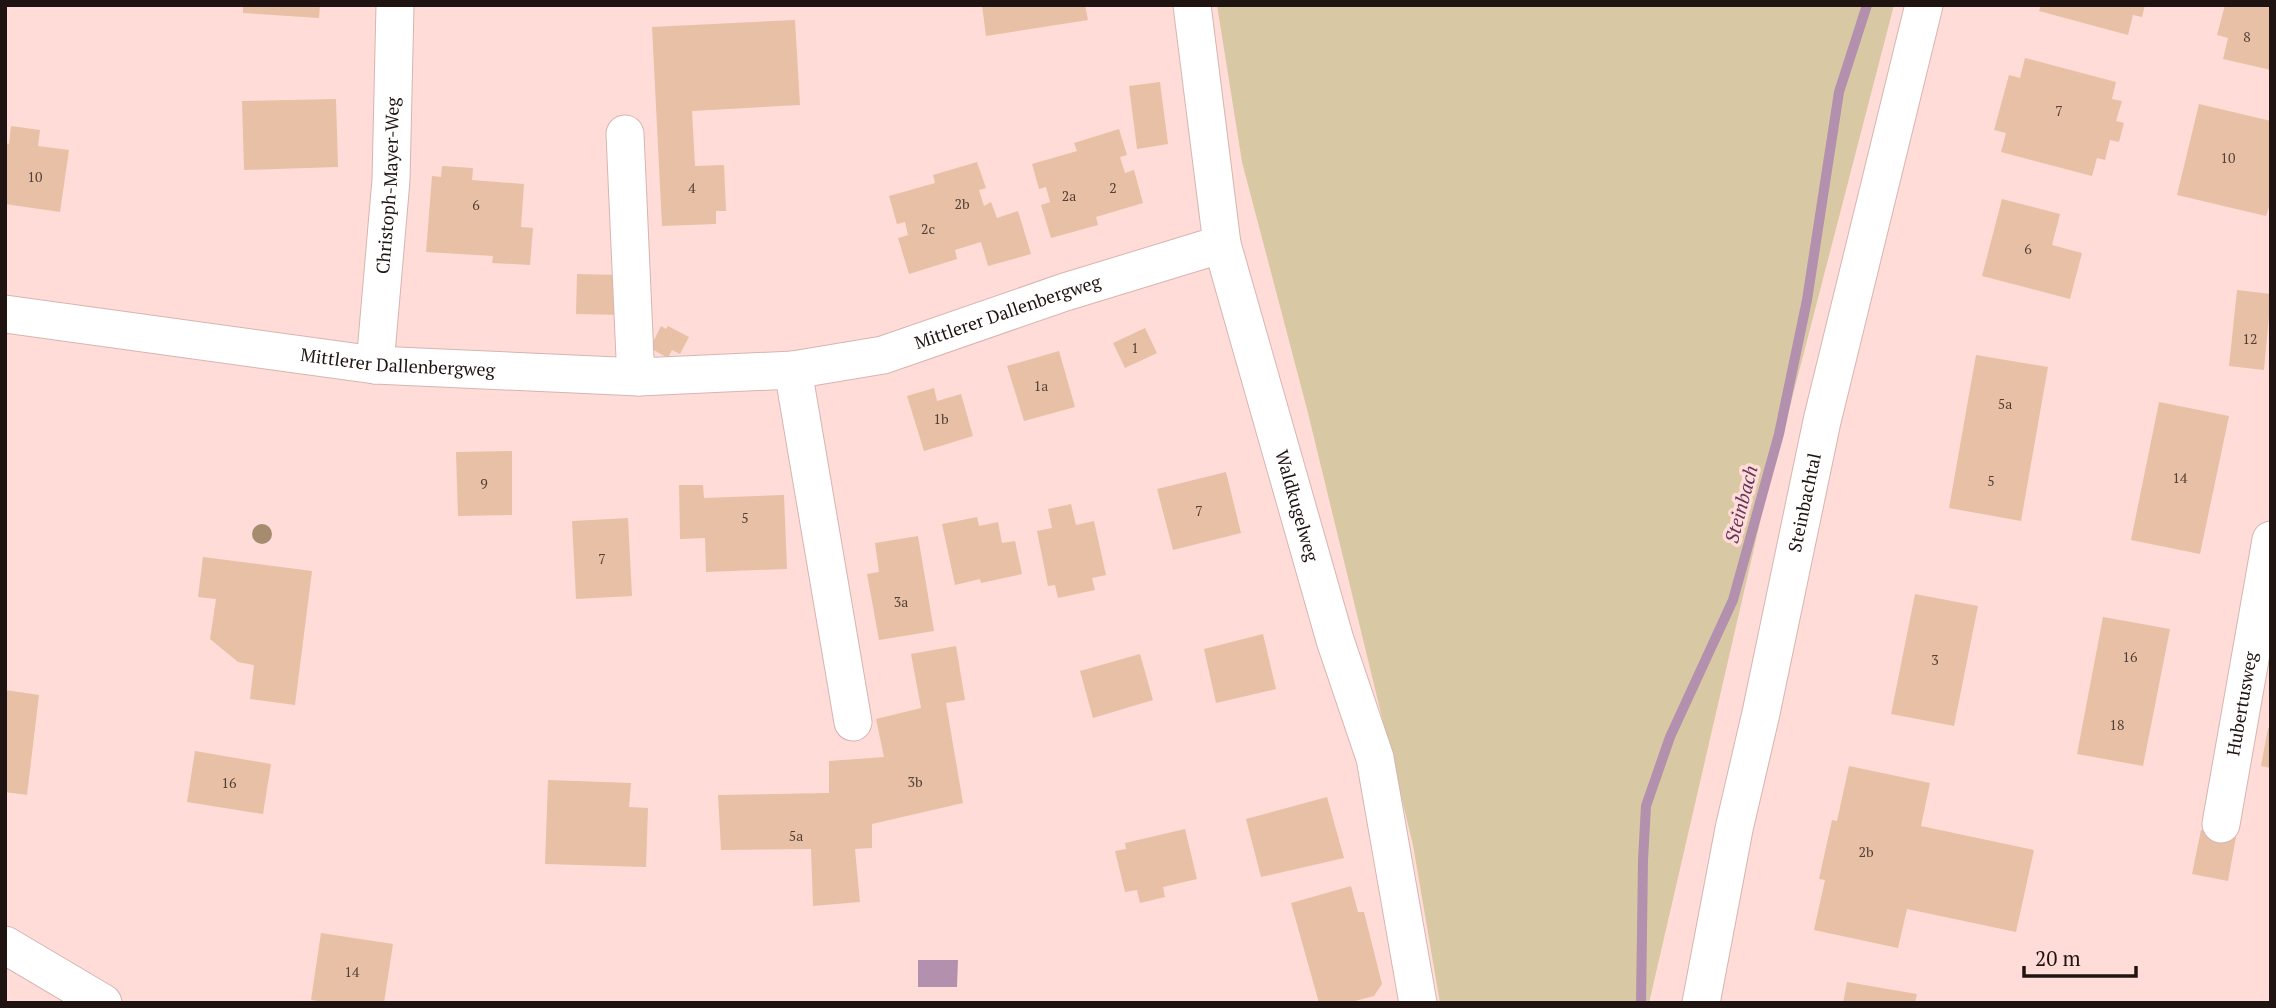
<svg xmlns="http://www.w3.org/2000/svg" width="2276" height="1008" font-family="'PT Serif',serif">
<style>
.green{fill:#d9c8a4}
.water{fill:#b290ae}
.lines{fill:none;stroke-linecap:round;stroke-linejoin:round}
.stream{stroke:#b290ae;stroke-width:10}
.building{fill:#e8c0a5}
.minor-casing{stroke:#d6b5b0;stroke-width:39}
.minor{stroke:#fff;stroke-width:37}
.tree{fill:#a68c6e}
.labels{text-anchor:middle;stroke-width:7;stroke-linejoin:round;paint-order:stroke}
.number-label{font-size:14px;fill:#523f37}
.street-label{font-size:18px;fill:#201412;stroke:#ffdcd7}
.water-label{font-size:19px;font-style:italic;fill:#62355e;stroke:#ffdcd7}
</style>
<rect width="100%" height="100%" fill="#ffdcd7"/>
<path class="green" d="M1217,5h677l-133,513 -112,485h-209l-27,-158 -105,-432 -66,-251z"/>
<path class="water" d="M918,960h40l-1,27h-39z"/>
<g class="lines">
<path class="stream" d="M1641,1003l2,-143 3,-54 24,-69 63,-137 46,-166 28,-134 32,-208 28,-87"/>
</g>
<path class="building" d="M243,5h77l-1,13 -76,-5z
M982,5h103l3,15 -102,16z
M2041,5h104l-3,12 -9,-2 -5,20 -89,-24z
M2225,5h46v65l-48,-11 5,-21 -11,-3z
M795,20l5,85 -108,6 3,55 29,-1 2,46h-10v13l-54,2 -10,-199z
M2025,58l91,24 -4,17 10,2 -6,20 8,2 -5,19 -9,-2 -5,20 -8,-2 -5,18 -91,-24 5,-19 -12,-3 15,-55 11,3z
M1160,82l8,62 -31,5 -8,-63z
M336,99l2,68 -94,3 -2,-69z
M2199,104l72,17v80l-5,15 -89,-21z
M11,126l29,4 -2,16 31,4 -9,62 -55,-8v-61l4,1z
M1119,129l8,26 -7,2 5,16 9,-3 9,33 -47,14 2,8 -47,13 -10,-33 9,-3 -4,-15 -7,2 -7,-25 45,-13 -3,-8z
M977,162l9,26 -7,2 5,16 7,-4 6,16 21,-7 13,43 -43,12 -7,-24 -26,8 2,9 -48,15 -11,-36 10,-3 -3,-13 -8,2 -8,-28 46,-13 -2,-8z
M442,166l31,2 -1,12 52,4 -3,43 12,1 -3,37 -38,-2 1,-7 -67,-4 6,-76 9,1z
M2002,199l58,15 -8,31 30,8 -12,46 -88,-23z
M577,274l43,1v40l-44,-1z
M2237,290l34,4 -7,76 -35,-4z
M661,326l5,3 2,-3 21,11 -9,17 -8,-4 -4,8 -18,-10z
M1145,328l12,25 -32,15 -12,-25z
M1059,351l16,56 -51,14 -17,-55z
M1976,355l72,12 -27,154 -72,-13z
M934,388l3,13 24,-7 12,42 -49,15 -17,-55z
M2159,402l70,14 -29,138 -69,-14z
M512,451v64l-54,1 -2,-64z
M1226,472l15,61 -68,17 -16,-61z
M679,485h24l1,13 80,-3 3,74 -81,3 -1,-34 -25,1z
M1071,504l5,21 18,-4 12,54 -14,3 3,12 -37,8 -3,-13 -7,1 -11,-55 15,-3 -4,-19z
M977,517l2,9 19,-4 4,21 13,-2 7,33 -41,9 -1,-4 -25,6 -13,-61z
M628,518l4,78 -56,3 -4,-78z
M918,536l16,95 -55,9 -12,-66 12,-2 -4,-29z
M203,557l109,14 -17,134 -45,-6 4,-34 -16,-3 -28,-23 6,-40 -18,-2z
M1915,594l63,12 -24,120 -63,-12z
M2103,617l67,12 -27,137 -66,-12z
M1263,634l13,55 -60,14 -12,-54z
M956,646l9,54 -19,3 17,100 -91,21v24l-17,1 5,53 -47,4 -2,-57 -90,1 -3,-55 111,-2v-32l55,-4 -8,-38 45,-11 -10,-54z
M1140,654l13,46 -60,18 -13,-47z
M5,690l34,5 -12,100 -22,-3z
M2268,728h3v40l-10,-2z
M195,751l76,13 -8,50 -76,-12z
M1849,766l81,17 -9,43 113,24 -18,82 -109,-23 -9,39 -84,-18 11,-50 -6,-1 13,-59 5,1z
M548,780l83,3 -2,24 19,1 -2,59 -101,-3z
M1327,797l17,61 -83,19 -15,-58z
M1185,829l12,50 -34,8 2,10 -25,6 -3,-13 -12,2 -10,-41 11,-2 -1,-6z
M2201,830l35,7 -8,44 -36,-7z
M1351,886l7,26h6l18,72 -8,12 -27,7h-28l-28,-100z
M321,933l72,11 -9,59h-52l-21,-3z
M1847,982l70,12 -2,9h-72z"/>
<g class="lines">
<defs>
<g id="minor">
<path id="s1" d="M1192,5l30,239 113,396 40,118 43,245"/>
<path d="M625,134l10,224 4,19"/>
<path id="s2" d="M5,314l370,51 264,12 154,-7 90,-15 182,-63 157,-48"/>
<path id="s3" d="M375,365l16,-185 4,-175"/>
<path d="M793,370l60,352"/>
<path id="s4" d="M2221,824l50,-284"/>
<path d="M5,945l98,58"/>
<path id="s5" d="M1701,1003l33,-174 27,-116 61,-292 102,-416"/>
</g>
</defs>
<use href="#minor" class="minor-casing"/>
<use href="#minor" class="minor"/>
</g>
<circle class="tree" cx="262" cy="534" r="10"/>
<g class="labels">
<g class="number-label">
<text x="2247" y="42">8</text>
<text x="2059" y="116">7</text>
<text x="2228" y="163">10</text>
<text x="35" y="182">10</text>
<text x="692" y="193">4</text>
<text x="1113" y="193">2</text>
<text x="1069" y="201">2a</text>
<text x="962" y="209">2b</text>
<text x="476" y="210">6</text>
<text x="928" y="234">2c</text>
<text x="2028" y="254">6</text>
<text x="2250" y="344">12</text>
<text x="1135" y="353">1</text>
<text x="1041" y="391">1a</text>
<text x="2005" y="409">5a</text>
<text x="941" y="424">1b</text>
<text x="2180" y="483">14</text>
<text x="1991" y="486">5</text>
<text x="484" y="489">9</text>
<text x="1199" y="516">7</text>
<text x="745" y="523">5</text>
<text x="602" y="564">7</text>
<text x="901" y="607">3a</text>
<text x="2130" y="662">16</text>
<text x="1935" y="665">3</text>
<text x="2117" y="730">18</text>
<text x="915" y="787">3b</text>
<text x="229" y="788">16</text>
<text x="796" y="841">5a</text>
<text x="1866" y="857">2b</text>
<text x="352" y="977">14</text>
</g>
<g class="street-label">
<text dy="6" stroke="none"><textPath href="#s3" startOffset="180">Christoph-Mayer-Weg</textPath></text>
<text dy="6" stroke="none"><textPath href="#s2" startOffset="1015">Mittlerer Dallenbergweg</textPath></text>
<text dy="6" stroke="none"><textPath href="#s2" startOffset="396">Mittlerer Dallenbergweg</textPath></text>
<text dy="6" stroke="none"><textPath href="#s5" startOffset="511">Steinbachtal</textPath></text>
<text dy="6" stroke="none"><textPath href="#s1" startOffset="513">Waldkugelweg</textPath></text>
<text dy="6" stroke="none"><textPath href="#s4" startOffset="122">Hubertusweg</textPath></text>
</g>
<g class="water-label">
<text transform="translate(1741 504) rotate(-75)" y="7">Steinbach</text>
</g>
</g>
<rect width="2276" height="1008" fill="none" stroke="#201412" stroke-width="14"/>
<path d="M2024 966v10h112v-10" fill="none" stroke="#201412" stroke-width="3.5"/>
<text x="2035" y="966" font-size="21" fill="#201412" stroke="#ffdcd7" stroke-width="5" paint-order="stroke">20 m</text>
</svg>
